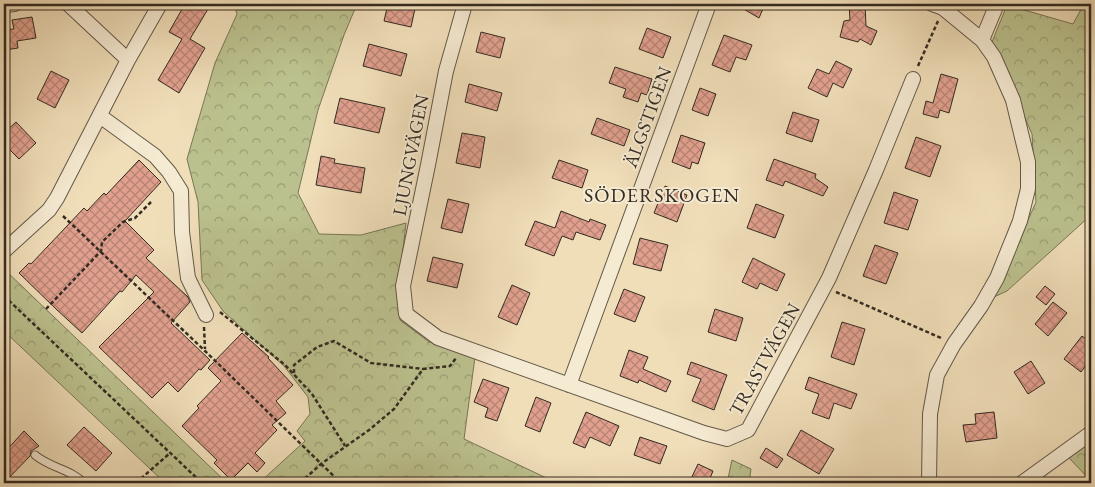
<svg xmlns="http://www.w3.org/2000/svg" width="1095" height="487" font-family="'EB Garamond',serif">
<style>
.forest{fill:url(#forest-crowns);stroke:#787658}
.building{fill:url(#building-cross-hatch);stroke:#342b21}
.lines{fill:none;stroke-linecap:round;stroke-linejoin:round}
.service-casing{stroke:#635847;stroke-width:9}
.minor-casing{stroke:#635847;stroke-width:16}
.path{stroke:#342b21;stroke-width:2.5;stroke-dasharray:4 2.5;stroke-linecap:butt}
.service{stroke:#f5ead2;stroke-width:7}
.minor{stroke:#f5ead2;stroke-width:14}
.labels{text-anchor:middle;stroke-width:4;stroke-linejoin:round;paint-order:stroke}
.street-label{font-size:19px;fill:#342b21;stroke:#f5ead2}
.neighbourhood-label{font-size:20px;letter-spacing:1px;fill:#342b21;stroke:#f5ead2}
</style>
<defs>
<pattern id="forest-crowns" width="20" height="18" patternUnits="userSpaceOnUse" patternTransform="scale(1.25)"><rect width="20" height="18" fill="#bbc18e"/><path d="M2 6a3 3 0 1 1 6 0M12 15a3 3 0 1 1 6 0" fill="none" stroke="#999d74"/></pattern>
<pattern id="building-cross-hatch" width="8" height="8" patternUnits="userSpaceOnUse" patternTransform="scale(1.25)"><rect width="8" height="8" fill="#e1a08e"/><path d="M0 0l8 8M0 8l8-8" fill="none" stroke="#b78374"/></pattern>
</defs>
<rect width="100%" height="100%" fill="#f0deb9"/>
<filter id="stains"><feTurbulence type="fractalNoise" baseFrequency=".004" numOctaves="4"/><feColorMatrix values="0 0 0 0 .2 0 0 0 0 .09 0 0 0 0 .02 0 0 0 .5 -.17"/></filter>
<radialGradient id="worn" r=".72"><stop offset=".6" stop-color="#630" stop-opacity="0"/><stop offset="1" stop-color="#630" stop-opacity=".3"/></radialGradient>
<path class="forest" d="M234,4h123l-13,31 -26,75 -20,83 21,41 42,1 45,-12 -8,71 2,26 29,22 35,6 11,9 -11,82 93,44h-298l46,-42 -8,-10 13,-17 -2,-17 -24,-31 -61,-55 -21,-31 -4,-78 -11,-43 28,-96 22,-49z
M1084,4h7v211l-84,76 -13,6 42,-95 -4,-68 -40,-92 15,-37 66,19z
M4,269l223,214h-62l-161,-152z
M1091,438v43l-22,-23z
M732,460l19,9 -2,14h-22z"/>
<path class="building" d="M185,4h26l-21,35 15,9 -26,45 -21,-13 24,-41 -13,-7z
M388,4h28l-5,23 -27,-6z
M735,4h30l-6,14z
M849,4h16l1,22 11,5 -6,14 -11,-6 -2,3 -18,-5 4,-16 6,-1z
M32,17l4,21 -19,3 1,7 -13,2 -1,-20 10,-1 -2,-9z
M647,28l24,9 -8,21 -24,-9z
M481,32l24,6 -5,20 -24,-6z
M724,35l28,10 -6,15 -10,-3 -6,15 -18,-7z
M369,44l38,10 -6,22 -38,-10z
M836,61l16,8 -9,19 -10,-5 -6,14 -19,-9 9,-19 12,5z
M615,67l37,12 -5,16 -6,-2 -3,9 -15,-5 3,-8 -17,-6z
M51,71l18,9 -14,28 -18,-9z
M941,74l17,5 -9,34 -9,-3 -2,8 -15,-4 3,-13 7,2z
M469,84l33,9 -5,18 -32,-9z
M700,88l16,6 -8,22 -16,-6z
M340,98l45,10 -6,25 -45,-10z
M793,112l26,8 -7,22 -26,-9z
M597,118l33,12 -6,16 -33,-12z
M16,122l20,21 -17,16 -15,-15v-11z
M462,133l23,4 -5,31 -24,-5z
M681,135l24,8 -7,21 -6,-2 -2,7 -18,-7z
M916,137l25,9 -11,31 -25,-9z
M321,156l14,3 -1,4 31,5 -4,25 -45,-8z
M774,159l42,15 -1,4 13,9 -5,9 -38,-15 -2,5 -17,-6z
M139,160l22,22 -36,39 29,29 -8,8 42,39 2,5 -19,21 39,37 -9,10 -2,-1 -21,23 -10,-10 -16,16 -53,-51 55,-55 -18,-17 -14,17 -2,-1 -38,42 -26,-24 -37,-36 10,-10 2,1 53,-56 3,3 17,-18 2,2z
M559,160l29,10 -6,18 -30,-10z
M665,186l22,9 -10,27 -23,-9z
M894,192l24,8 -10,30 -24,-7z
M448,199l21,5 -7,29 -21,-5z
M756,204l28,11 -9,23 -28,-10z
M561,211l28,11 1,-3 16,6 -6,15 -24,-8 -3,8 -11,-4 -8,20 -29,-11 10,-24 20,7z
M640,238l28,7 -7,26 -28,-7z
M875,245l23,8 -12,31 -23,-8z
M433,257l30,7 -6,24 -30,-7z
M753,258l32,16 -8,17 -17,-8 -3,6 -15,-7z
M512,285l18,8 -13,32 -19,-8z
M1045,286l10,8 -9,11 -10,-8z
M624,289l21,8 -10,25 -21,-8z
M1053,302l14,11 -19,23 -13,-12z
M715,309l28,9 -7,23 -28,-9z
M842,322l23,7 -11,36 -23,-8z
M242,333l27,24 -1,1 25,27 -17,16 10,12 -14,12 5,5 -22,23 10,10 -8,9 -9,-9 -17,17 -17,-17 3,-3 -35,-34 17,-18 -2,-2 24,-25 -13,-13z
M1082,336l9,7v16l-10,13 -17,-13z
M629,350l19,7 -5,12 28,12 -5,11 -27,-12 -1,3 -18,-7z
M1031,361l14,22 -17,11 -14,-22z
M691,362l36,13 -13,35 -22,-9 9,-22 -14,-5z
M809,377l48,17 -6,15 -17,-6 -5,16 -17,-6 7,-19 -14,-5z
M483,379l26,9 -12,33 -12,-4 3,-9 -14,-6z
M536,397l15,6 -11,29 -15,-6z
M586,412l33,14 -9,20 -20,-9 -5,11 -12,-5z
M994,412l3,26 -31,4 -3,-17 13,-1 -1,-10z
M84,427l28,26 -16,18 -29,-26z
M801,430l33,19 -15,25 -32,-19z
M24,431l15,15 -8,5 -1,5 -26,27v-30z
M640,437l27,9 -7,18 -26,-9z
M766,448l17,11 -6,9 -17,-10z
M698,464l15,7 -5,12h-19z"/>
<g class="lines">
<defs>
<path id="service" d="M35,455c15,13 36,14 49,28"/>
<path id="minor" d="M68,4l60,56
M465,4l-19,67 -18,94 -25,121 3,28 32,24 266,95 23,6 21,-9 81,-152 47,-108 37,-91
M4,5l11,-1
M982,40l15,-36
M100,116l55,40 14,16 12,19 1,41 6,46 18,37
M4,251l45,-41 8,-12 71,-138 32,-56
M569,385l140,-381
M929,483l1,-69 7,-39 17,-31 27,-38 16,-28 23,-57 8,-32v-27l-15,-62 -19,-43 -12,-17 -39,-32 -11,-4
M1022,483l69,-50"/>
</defs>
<use href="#service" class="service-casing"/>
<use href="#minor" class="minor-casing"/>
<path class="path" d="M918,66l20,-45
M63,216l142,135 136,132
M836,292l105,46
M4,296l198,187
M46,309l55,-58 1,-9 21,-20 12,-4 16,-16
M220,312l65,53 27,29 33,52
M204,327l1,22
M294,373v-8l23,-18 17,-6 37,22 52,6
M136,483l34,-30
M300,483l21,-19 48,-34 25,-21 29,-40 27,-3 6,-8"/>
<use href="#service" class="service"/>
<use href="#minor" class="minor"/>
</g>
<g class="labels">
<g class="street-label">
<text transform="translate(647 117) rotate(-70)" y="7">ÄLGSTIGEN</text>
<text transform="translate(410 155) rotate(-79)" y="7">LJUNGVÄGEN</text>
<text transform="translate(764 359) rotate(-61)" y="7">TRASTVÄGEN</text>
</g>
<g class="neighbourhood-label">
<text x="662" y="202">SÖDERSKOGEN</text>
</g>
</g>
<rect width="1095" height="487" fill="none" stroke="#f0deb9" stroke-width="20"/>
<rect x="5" y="5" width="1085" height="477" fill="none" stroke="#342b21" stroke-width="2.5"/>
<rect x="10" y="10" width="1075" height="467" fill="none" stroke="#342b21"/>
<rect width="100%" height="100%" filter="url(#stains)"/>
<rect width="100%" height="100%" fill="url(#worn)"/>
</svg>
